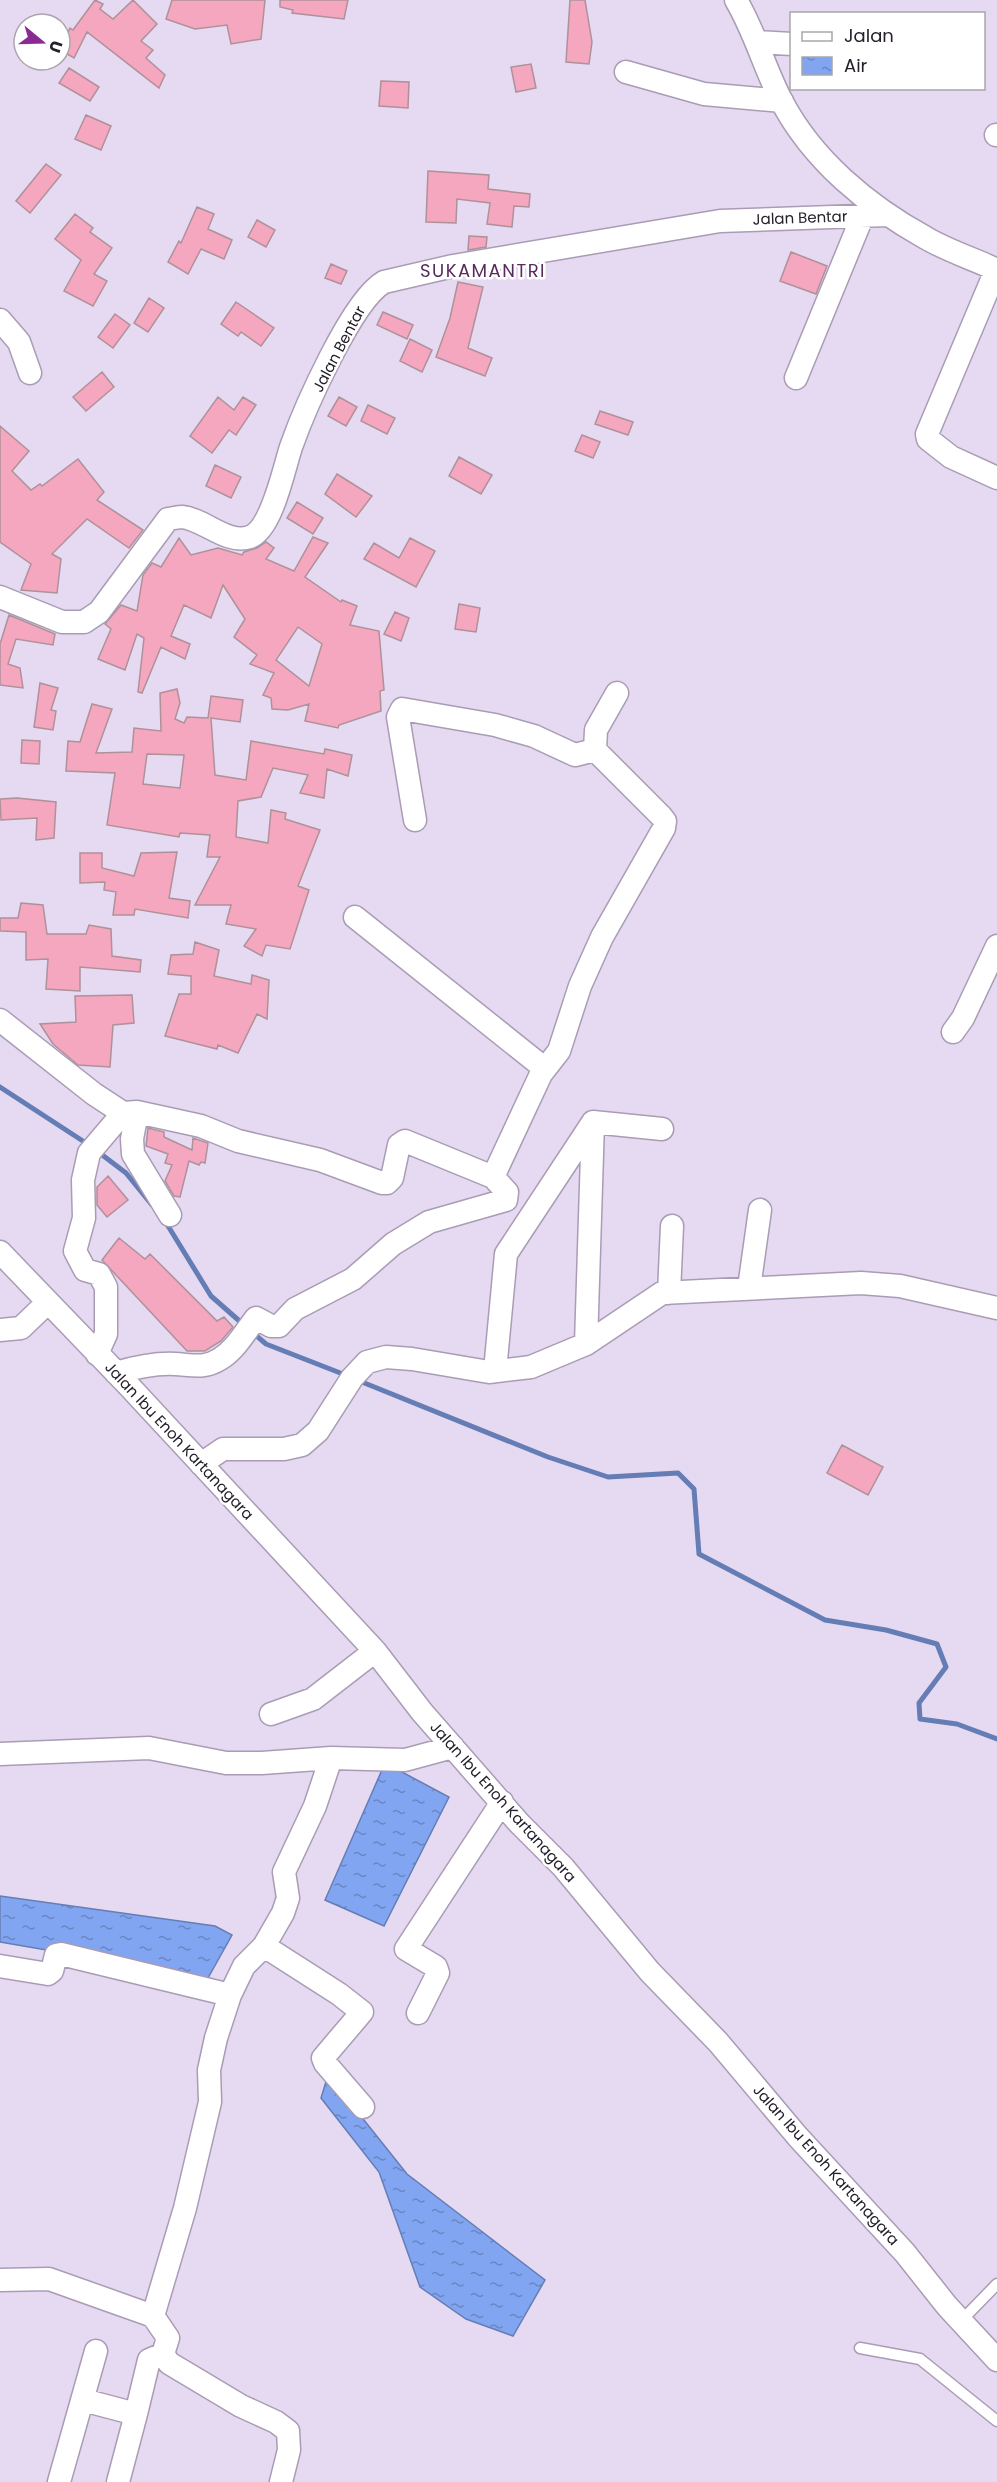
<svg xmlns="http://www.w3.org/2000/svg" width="997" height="2482" font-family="Poppins,sans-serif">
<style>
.water{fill:url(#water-ripples);stroke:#657db5;stroke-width:1.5}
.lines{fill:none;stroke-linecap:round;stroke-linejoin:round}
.stream{stroke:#657db5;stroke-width:5}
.building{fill:#f4a7bf;stroke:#ae9199;stroke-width:1.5;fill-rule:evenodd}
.service-casing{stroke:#a99cb4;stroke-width:13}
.minor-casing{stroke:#a99cb4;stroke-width:25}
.service{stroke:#fff;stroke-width:10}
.minor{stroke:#fff;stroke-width:22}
.labels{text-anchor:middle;stroke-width:5;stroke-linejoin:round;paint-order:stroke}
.street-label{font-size:15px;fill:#25202a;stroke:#fff}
.quarter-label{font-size:18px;letter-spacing:1.5px;fill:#592a5c;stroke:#fff}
</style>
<defs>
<pattern id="water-ripples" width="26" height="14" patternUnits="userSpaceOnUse" patternTransform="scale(1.5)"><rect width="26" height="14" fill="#81a5f1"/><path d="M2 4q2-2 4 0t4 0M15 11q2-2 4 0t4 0" fill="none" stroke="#6986c3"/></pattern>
</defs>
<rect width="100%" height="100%" fill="#e6d9f2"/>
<path class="water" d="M385,1763l64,34 -65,129 -59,-26z
M0,1896l215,30 17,9 -24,43 -208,-36z
M328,2075l79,99 138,106 -32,56 -47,-17 -46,-32 -41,-115 -58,-74z"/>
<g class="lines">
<path class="stream" d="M0,1087l89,58
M97,1151l29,22 26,32
M165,1221l46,75 33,29
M253,1333l13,11 82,32
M357,1380l191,77 60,20 70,-4 16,16 5,65 126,66 61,10 51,14 9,23 -27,36 1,16 37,5 40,15"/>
</g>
<path class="building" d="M95,0l8,4 -3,5 13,10 20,-19 24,24 -16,17 12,9 -7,8 19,17 -6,13 -72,-56 -13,26 -14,-8 10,-22 3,2z
M172,0h93l-4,39 -30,5 -4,-19 -32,4 -29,-10z
M280,0h68l-4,19 -52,-6 1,-3 -13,-3z
M570,0h15l7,42 -3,22 -23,-2z
M531,64l5,24 -20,4 -5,-25z
M69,68l30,19 -9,14 -31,-18z
M381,81l28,1 -1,26 -29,-2z
M86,115l25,11 -10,24 -26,-11z
M46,164l15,11 -31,38 -14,-12z
M428,171l61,4 -1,14 42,5 -1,13 -15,-1 -2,21 -25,-3 3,-21 -33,-4 -1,24 -30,-1z
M197,207l17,7 -6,15 24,11 -8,19 -23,-10 -13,25 -20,-12 11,-21 2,2z
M75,214l18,14 -3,4 22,16 -18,26 13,7 -14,25 -29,-15 17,-31 -26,-21z
M257,220l18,10 -9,17 -18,-10z
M469,236l18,1 -1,10 -18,3z
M791,252l36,14 -11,28 -36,-13z
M331,264l16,7 -6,13 -16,-6z
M458,282l25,5 -15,61 24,10 -7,18 -49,-19 14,-39z
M149,298l15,10 -16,24 -14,-9z
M236,302l38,26 -13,18 -20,-14 -3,4 -17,-12z
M383,312l30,13 -6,14 -30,-14z
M115,314l15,11 -17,23 -15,-11z
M410,339l22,11 -10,22 -22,-11z
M102,372l12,15 -28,24 -13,-14z
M218,397l16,13 9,-13 13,8 -20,30 -7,-5 -17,23 -22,-17z
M339,397l18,10 -11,19 -18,-10z
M368,405l27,13 -8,16 -26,-13z
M600,411l33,11 -5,13 -33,-11z
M0,426l29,25 -17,20 19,19 9,-6 2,2 36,-27 26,33 -7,8 46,30 -14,18 -42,-29 -35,35 9,5 -4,34 -36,-3 10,-26 -31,-22z
M582,435l18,7 -7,16 -18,-7z
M459,457l33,18 -11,19 -32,-18z
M215,465l26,12 -10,21 -25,-12z
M337,474l35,22 -16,21 -31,-23z
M297,502l26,16 -10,16 -26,-16z
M313,537l15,6 -23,34 36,25 1,-2 15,6 -7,19 29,6 5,59 -4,1 1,20 -42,14 -1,3 -33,-7 4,-17 -21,6 -16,-1 -1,-11 -8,-3 11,-22 -24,-9 7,-9 -23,-18 11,-18 -22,-34 -12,33 -27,-13 -13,31 19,8 -5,15 -24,-12 -19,46 -4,-1 6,-54 -7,-4 -12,36 -27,-11 13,-30 -6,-5 16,-19 16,6 6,-36 9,-12 9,4 18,-29 12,17 27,-7 24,7 2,-3 13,-4 9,-6 8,6 -8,11 28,12zM298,627l24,17 -13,42 -33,-26z
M410,538l25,13 -19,36 -52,-28 10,-16 25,15z
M459,604l21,4 -4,24 -21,-3z
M395,612l14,6 -8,23 -17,-7z
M9,615l46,19 -2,11 -37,-6 -8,25 12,4 3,20 -23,-3v-41z
M40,683l18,5 -7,22 5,1 -3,19 -19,-3z
M177,689l3,14 -5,16 9,4 3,-6 21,1 3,-22 32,4 -3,22 -29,-4 4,57 31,5 5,-39 73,13 1,-5 27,6 -4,21 -21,-7 -3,29 -24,-5 8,-18 -35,-7 -12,29 -23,4 -2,36 32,6 3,-33 15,3 -1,6 35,11 -22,56 11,4 -19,59 -24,-4 -4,11 -18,-10 12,-17 -30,-5 5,-19h-36l25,-48h-13l3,-22 -30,-2 -1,4 -72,-12 8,-52 -49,-2 2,-30 12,1 12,-38 20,5 -16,44 36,-1 2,-24 27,3 -1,-38zM147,754l37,1 -4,33 -37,-4z
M22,740l18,1 -1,23 -18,-1z
M17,798l39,4 -2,36 -18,2 1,-22 -36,2 -1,-21z
M177,852l-8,46 21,3 -2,17 -53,-9 -1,6h-21l3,-23 -12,-2 1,-8 -25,1v-30h22v15l32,8 7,-23z
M21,903l22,2 4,29h39l3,-9 22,4 1,27 29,4 -1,12 -60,-5v24l-34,-2 2,-30 -22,1v-28l-26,-1v-13h18z
M195,942l24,8 -5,26 37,8 1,-9 17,5 -2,39 -10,-5 -19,39 -20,-8 -1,4 -52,-13 14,-42h12v-18l-23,-2 3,-19 22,-1z
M132,995l2,28 -21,2 -3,42 -32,-2 -25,-21 -13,-20 36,-2 -1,-26z
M148,1128l16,4v5l28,13 1,-12 15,5 -3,20 -4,-1 -2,3 -10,-4 -9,36 -6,-1 -9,-15 7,-16 -7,-2 3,-9 -22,-8z
M108,1176l20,24 -21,17 -10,-12v-18z
M119,1238l26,21 5,-5 67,67 7,-4 9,10 -12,14 -16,10h-18l-85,-91z
M842,1445l41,22 -15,28 -41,-22z"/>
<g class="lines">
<defs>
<path id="service" d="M961,2321l36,-37
M860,2348l60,11 77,62"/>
<path id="minor" d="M736,0c19,32 28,67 45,100 31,60 87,106 145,138 22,13 48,21 71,32
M758,42l34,2
M626,72l78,22 78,7
M996,135h1
M996,270l-69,164 1,5 23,18 46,21
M0,320l19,22 11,31
M796,378l67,-163
M0,597l62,25h22l15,-10 69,-93c4,0 9,-2 14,-2 22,2 45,28 68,20 22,-8 34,-69 41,-90 13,-37 61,-147 93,-165l69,-16 267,-45 167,-6
M415,820l-17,-103 4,-8 93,16 39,11 41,19 20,-5
M355,917l189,151
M0,1020l94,74 29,19
M953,1032l10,-14 34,-72
M137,1112l-5,27 1,15 37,61
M593,1122l69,7
M0,1252l129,134 246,265 47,61 97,111 44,44 87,105 68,70 80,95 107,116 42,53 50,54
M749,1288l11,-78
M669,1293l3,-67
M0,1330l21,-2 27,-26
M97,1354l9,-20v-47l-7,-13 -14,-4 -10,-19 9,-33 -1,-38 6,-27 34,-40 14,-1 64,14 37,15 82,19 62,23h5l5,-5 7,-33 6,-4 88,36
M495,1371l11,-117 87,-132 -7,222
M116,1373c20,-6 39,-10 59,-9 18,1 29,5 45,-5 16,-10 25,-27 36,-41l15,8h8l16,-17 58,-30 40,-35 36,-22 77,-22 1,-8 -14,-15 48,-103 18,-23 21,-65 22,-49 62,-109 1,-7 -4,-5 -66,-66 1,-20 21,-37
M201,1464l22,-15h61l18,-4 16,-14 34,-53 15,-16 19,-5 26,2 77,13 42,-5 55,-23 76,-51 199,-10 39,3 97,22
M271,1714l42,-15 62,-48
M0,1754l149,-6 77,15h36l69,-5 74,2 48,-13
M264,1946l75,48 23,18 -39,46 2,5 38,44
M0,1966l48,8 4,-3 4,-16 5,-1 169,41
M418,2013l20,-40 -2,-6 -30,-18 96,-147
M0,2280l49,-1 104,37 15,22 -5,16 6,9 72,43 35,16 12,9 1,19 -8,32
M153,2316l32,-108 25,-106 -1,-32 7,-32 14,-43 14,-29 20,-20 19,-33 5,-15 -4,-26 31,-66 16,-48
M83,2400l53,14 -18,68
M136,2414l13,-54 14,-6
M59,2482l37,-131"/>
</defs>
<use href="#service" class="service-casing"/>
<use href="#minor" class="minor-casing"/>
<use href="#service" class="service"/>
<use href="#minor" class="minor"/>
</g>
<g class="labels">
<g class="street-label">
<text transform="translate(800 218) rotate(-2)" y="5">Jalan Bentar</text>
<text transform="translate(339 349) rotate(-62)" y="5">Jalan Bentar</text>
<text transform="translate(179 1441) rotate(47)" y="5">Jalan Ibu Enoh Kartanagara</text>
<text transform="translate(503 1802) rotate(48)" y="5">Jalan Ibu Enoh Kartanagara</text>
<text transform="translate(826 2165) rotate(48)" y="5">Jalan Ibu Enoh Kartanagara</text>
</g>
<g class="quarter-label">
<text x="483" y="277">SUKAMANTRI</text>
</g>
</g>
<rect x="790" y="12" width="195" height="78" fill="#ffffff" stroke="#a8a6aa" stroke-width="1.5"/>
<rect x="802" y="32" width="30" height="9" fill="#ffffff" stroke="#a8a6aa" stroke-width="1.5"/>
<text x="844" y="42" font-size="18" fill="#25202a">Jalan</text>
<rect x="802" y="57" width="30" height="18" fill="url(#water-ripples)" stroke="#a8a6aa" stroke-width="1.5"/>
<text x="844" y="72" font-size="18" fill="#25202a">Air</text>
<g transform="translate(42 42) rotate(109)"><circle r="28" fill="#ffffff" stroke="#a8a6aa" stroke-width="1.5"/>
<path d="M0-4.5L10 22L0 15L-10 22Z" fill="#8b2a92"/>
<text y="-9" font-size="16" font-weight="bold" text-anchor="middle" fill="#25202a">U</text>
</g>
</svg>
